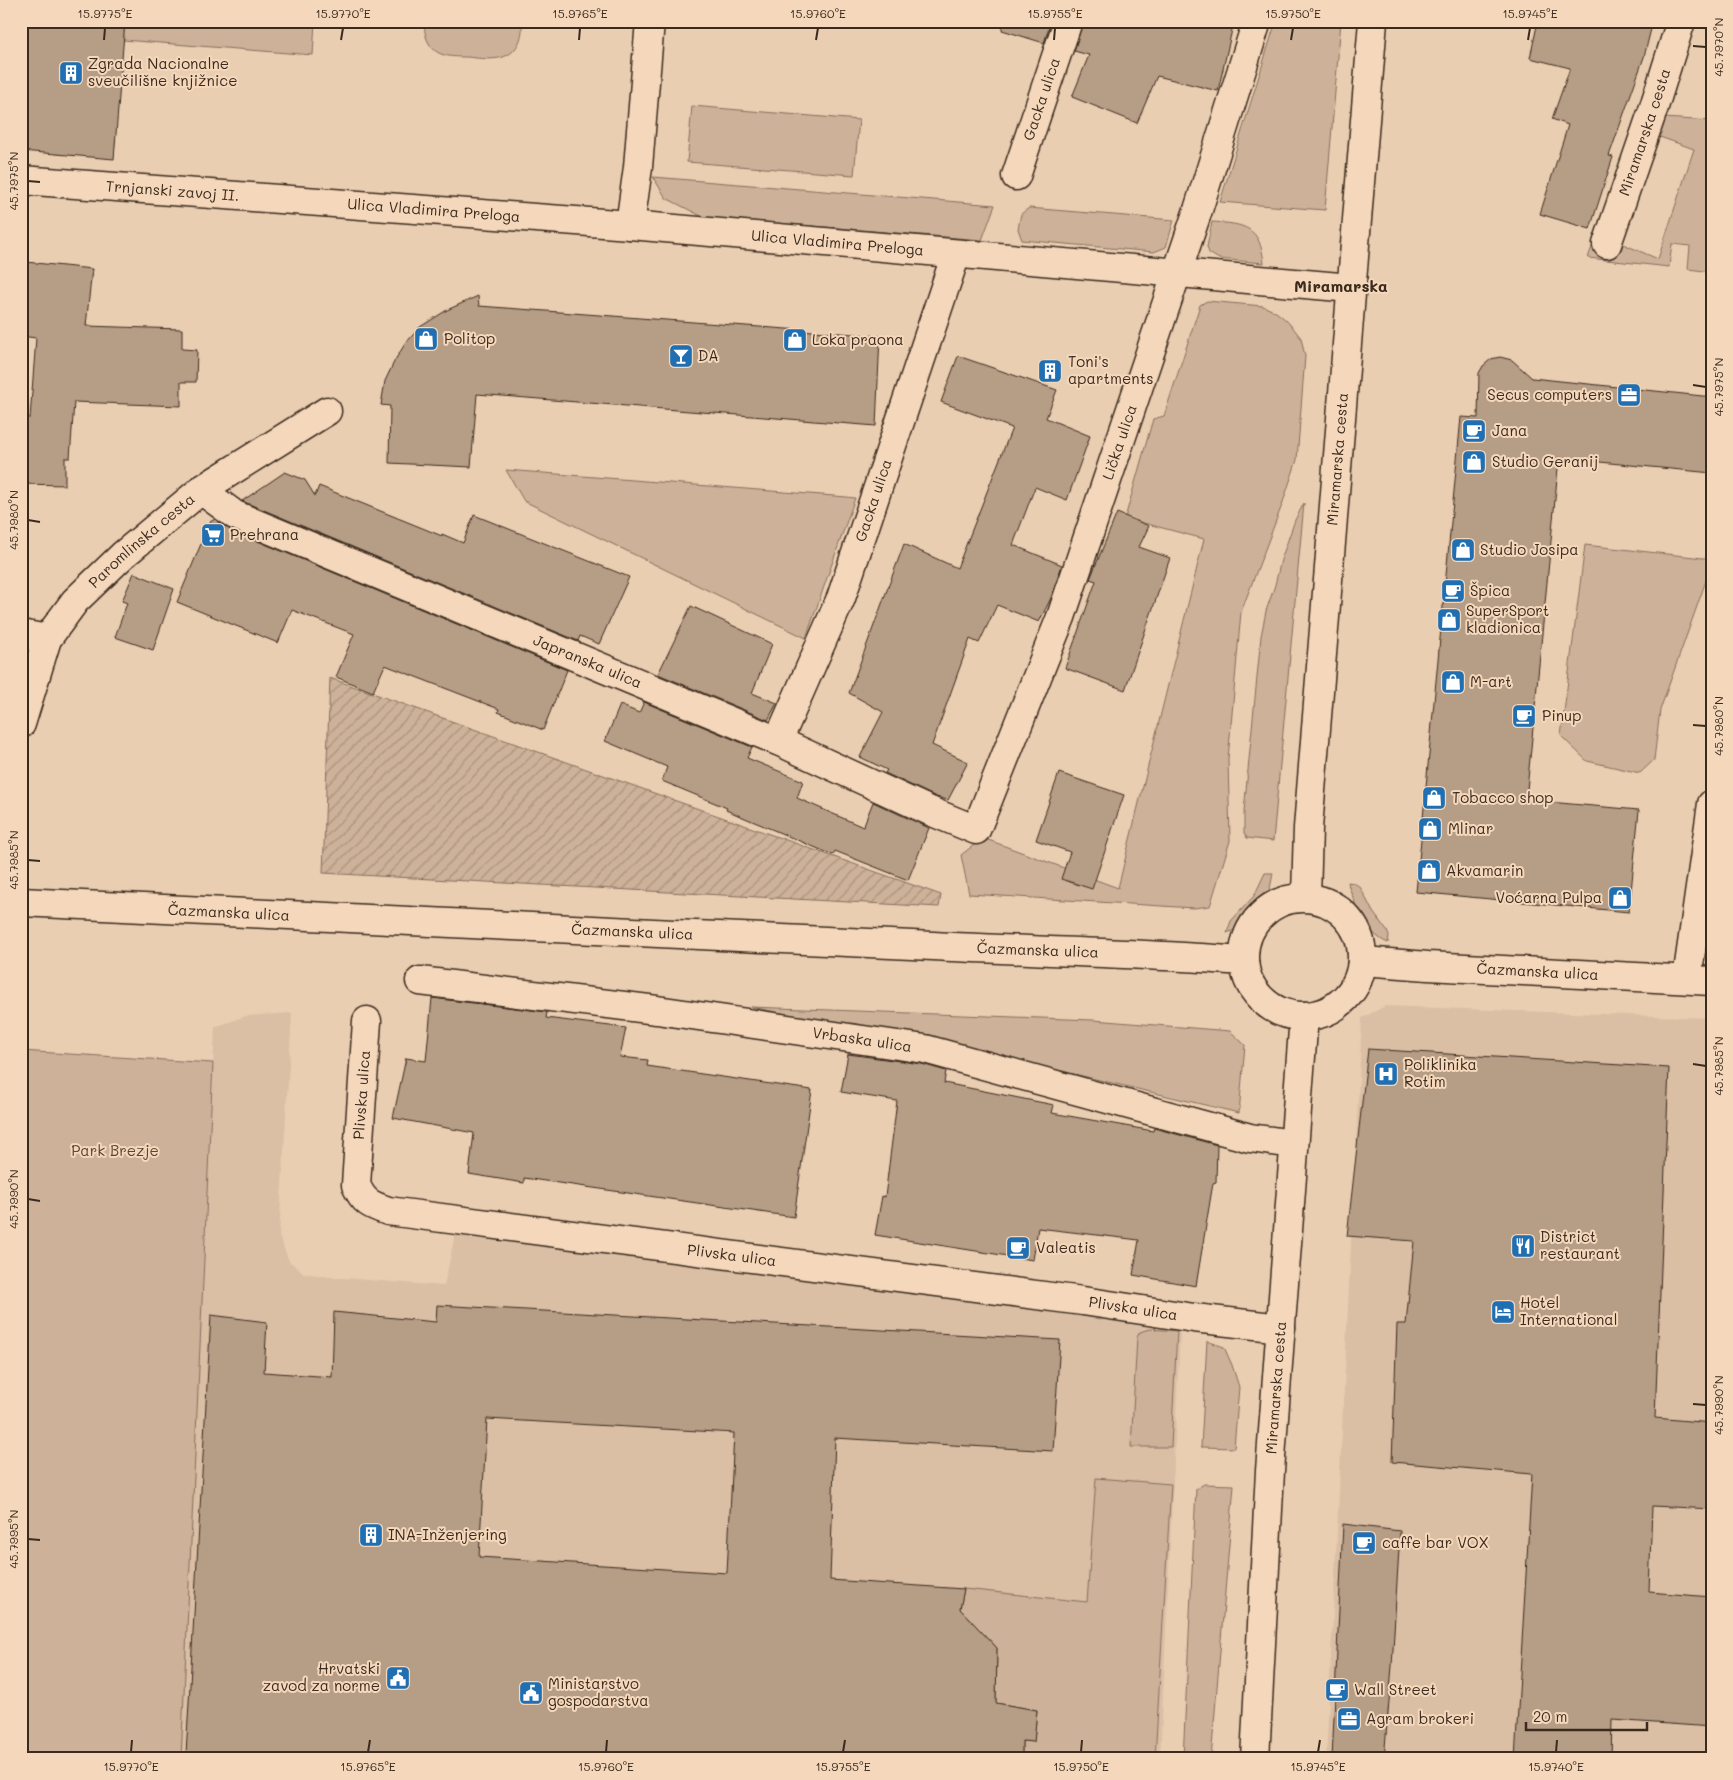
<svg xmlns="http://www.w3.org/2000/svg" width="1733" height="1780" font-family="Mali,sans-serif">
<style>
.built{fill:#dabfa5}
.green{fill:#cdb299;stroke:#846e5c}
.garden{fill:url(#garden-furrows);stroke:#846e5c}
.building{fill:#b69d86;stroke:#3b2a1e;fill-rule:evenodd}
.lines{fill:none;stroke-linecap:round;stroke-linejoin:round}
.minor-casing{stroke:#3b2a1e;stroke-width:31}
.minor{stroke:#f5d8bb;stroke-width:28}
.ticks{fill:none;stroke:#3b2a1e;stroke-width:2}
.labels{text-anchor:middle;stroke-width:4;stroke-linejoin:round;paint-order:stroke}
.poi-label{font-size:15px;fill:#3b2a1e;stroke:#f5d8bb;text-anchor:start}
.street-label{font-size:15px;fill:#3b2a1e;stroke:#f5d8bb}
.park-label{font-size:15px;fill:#584537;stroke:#f5d8bb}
.neighbourhood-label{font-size:16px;font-weight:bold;fill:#3b2a1e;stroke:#f5d8bb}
.neatline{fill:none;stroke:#3b2a1e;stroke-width:2}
.ticks-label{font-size:12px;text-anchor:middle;fill:#3b2a1e}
</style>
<defs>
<pattern id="garden-furrows" width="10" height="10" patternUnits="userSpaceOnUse" patternTransform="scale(1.25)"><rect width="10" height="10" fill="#cdb299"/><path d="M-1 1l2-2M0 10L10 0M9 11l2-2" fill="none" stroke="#a8917c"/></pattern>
</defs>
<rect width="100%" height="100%" fill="#eaceb2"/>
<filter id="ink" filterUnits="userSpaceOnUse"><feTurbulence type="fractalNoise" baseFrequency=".02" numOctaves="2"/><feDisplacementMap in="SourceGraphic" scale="10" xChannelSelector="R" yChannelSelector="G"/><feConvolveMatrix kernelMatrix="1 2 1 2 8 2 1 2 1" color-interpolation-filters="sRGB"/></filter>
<g filter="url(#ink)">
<path class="built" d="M1385,1006l327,12v741h-386l36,-741z
M292,1013l-13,223 10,25 15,12 27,4 113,9 11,-51 21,-8 554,79 150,27 -20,426h-981l18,-450h4l14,-282 31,-11z"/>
<path class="green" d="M125,21h190l-2,34 -190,-15z
M425,21h96c2,7 1,13 -1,19 -9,24 -33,19 -53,17 -10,0 -22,0 -30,-5 -10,-7 -14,-20 -12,-31z
M1276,21h65l-16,189 -105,-8z
M692,106l167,14 -5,55 -167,-13z
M1664,118l48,3v151l-24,-3 2,-23 -18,-2 -3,23 -81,-9 5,-14 28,7 2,-7 35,15 36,-110 -37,-13z
M653,177l342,28 -13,35 -279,-23 -37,-19z
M1029,208l145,12 -8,27 -12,5 -132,-12 -4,-11 3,-15z
M1212,222c33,2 48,4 52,41l-45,-4 -10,-6 -2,-6z
M1207,301l56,5 13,6 10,8 8,9 7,9 4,18 -8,104 -15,45 -41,107 -13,147 2,82 -20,65 -16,2 -225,-14 -8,-39 22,-17 135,50 86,-349 -79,-21 28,-99 11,-3 36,-111z
M506,470l341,27 8,1 -49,140 -282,-137z
M1304,503l-31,338 -26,-3 -3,-5v-22l17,-175 5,-25 9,-26 6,-25 14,-40z
M1585,545l127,14v5l-52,146 -6,50 -14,13 -53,-12 -26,-25z
M1265,873h8c-6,35 -12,47 -46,60l4,-12 23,-25z
M1348,882l6,1 6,4 13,25 14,19 2,5 -1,7c-23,-10 -31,-35 -39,-56z
M751,1007l342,13 137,11 15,14 -6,68 -237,-56z
M21,1051l192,12 -32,696h-160z
M1149,1329l28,2 -6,116h-40l6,-110 3,-5z
M1207,1341l17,6 8,18 7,22 -5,61 -33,-1z
M1096,1478l75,6 -16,275h-144l11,-3v-15l12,1 3,-32 -41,-7 1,-55 -37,-39 4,-20 123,13z
M1204,1484l30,1 -23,274h-28l13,-270z"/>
<path class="garden" d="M330,678l611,217 -2,12 -616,-34z"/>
<path class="building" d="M21,21h104l-11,138 -93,-8z
M1003,21h48l-7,22 -42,-13z
M1083,21h151l-16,70 -61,-15 -20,47 -65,-26 17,-42 -15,-4z
M1538,21h115l-9,36 -35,99 4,1 -23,72 -50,-15 28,-89 -16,-6 18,-51 -40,-10z
M26,262l66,7 -6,57 96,3v20l15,1 -1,32h-15v24l-107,-4 -4,56h-5v27l-44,-1v-67l9,1 6,-80 -15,-2v-32z
M478,296l1,10 401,30 -4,90 -399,-32 -6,73 -82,-4 1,-57 -9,-1 4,-24 10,-21 10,-16 15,-17 27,-17z
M958,356l99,34 -11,28 44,18 -23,64 -32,-13 -22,58 49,20 -11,33 -12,24 -42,-17 -18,38 -9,-4 -38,106 36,17 -20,38 -12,-3 -51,-24 2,-3 -27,-13 23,-45 -34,-19 55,-149 53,24 55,-140 -71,-26z
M1500,357l12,3 20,18 180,19v76l-153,-15 -33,342 113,10 -10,102 -213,-20 45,-475 17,1 1,-45 4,-7 8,-7z
M285,472l20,8 10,16 4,-10 123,50v-2l21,9 11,-28 155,62 -30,67 -19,-8 -2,5 -336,-140z
M1117,513l32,13 -10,21 31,11 -45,132 -60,-22 31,-87 -6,-2z
M215,519l14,10 338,141 -24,60 -45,-18 1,-3 -114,-44 -12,27 -37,-15 18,-43 -62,-24 -14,33 -101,-41 33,-80z
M134,573l40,16 -21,61 -38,-13 12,-34 -5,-2z
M691,606l81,38 -20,49 25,10 -9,17 -110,-46z
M644,702l108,45 -5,11 56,23 -6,17 66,29 10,-25 56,26 -21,52 -73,-29 -2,4 -107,-45 1,-2 -65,-27 5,-14 -62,-26 15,-36 19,8z
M1059,773l65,22 -32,94 -31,-10 9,-27 -34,-12z
M432,998l115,14 -1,6 80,10 -6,29 28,3 -1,6 165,24 -18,127 -270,-39v5l-55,-9 5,-41 -81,-15 13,-60 20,3z
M1368,1049l301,19 -14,350 57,5v86l-60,-3 -3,86 63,5v130l-100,-7 -1,39h-96l17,-285 -140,-12 5,-138h9l8,-83 -67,-5z
M848,1054l74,10 24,7 -2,12 110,22 -2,8 101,18 1,-3 63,17 -1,37 -3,1 -17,103 -63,-11 6,-35 -101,-12 -5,32 -158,-25 7,-39 3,1 12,-96 -56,-9z
M437,1305l623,35 -7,111 -218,-13 -5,142 134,9 -4,20 37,39 -1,55 41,7 -3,32 -12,-1v18h-721v-2l-115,-2 25,-440 56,7 -3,50 68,5 2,-65 102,10zM487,1419l247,14 -7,140 -248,-16z
M1343,1524l57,7 -8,135 -8,93h-52z"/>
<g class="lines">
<defs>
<g id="minor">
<path id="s1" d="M1016,176l52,-155"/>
<path id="s2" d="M21,180l609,45 721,63"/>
<path d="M630,225l8,-58 12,-146"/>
<path id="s3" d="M1607,244l46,-134 28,-89"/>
<path id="s4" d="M201,490l34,25 543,226 152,70 46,19 85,-213 137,-407 59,-189"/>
<path d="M21,634l26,5"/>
<path id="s5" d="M21,724l26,-85 28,-38 48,-46 78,-65 126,-79"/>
<path id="s6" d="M778,741l63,-143 115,-344"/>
<path id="s7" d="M1306,897l2,-69 65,-807"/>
<circle cx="1303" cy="957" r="59"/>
<path id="s8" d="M21,902c297,16 594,29 891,43 110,6 221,7 331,16"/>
<path id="s9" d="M1363,961l65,5 284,15"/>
<path d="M1687,979l25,-175"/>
<path id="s10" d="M420,981l237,29 268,39 325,89 44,6"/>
<path id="s11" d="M367,1021l-11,164c8,18 15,20 32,26l695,90 111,17 87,10"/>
<path id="s12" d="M1255,1759l15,-288 34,-455"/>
</g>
</defs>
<use href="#minor" class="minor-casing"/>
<use href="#minor" class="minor"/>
</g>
</g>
<path class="ticks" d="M104,40l1,-12M341,40l2,-12M579,40l1,-12M816,40l2,-12M1054,40l1,-12M1291,40l2,-12M1528,40l2,-12M1693,46l13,1M28,181l12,1M1693,385l13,2M28,520l12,2M1693,725l13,1M28,860l12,1M1693,1064l13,2M28,1199l12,2M1693,1404l13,1M28,1539l12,1M131,1752l1,-12M368,1752l2,-12M606,1752l1,-12M843,1752l2,-12M1081,1752l1,-12M1318,1752l2,-12M1556,1752l1,-12"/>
<defs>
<symbol id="building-square" viewBox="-11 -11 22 22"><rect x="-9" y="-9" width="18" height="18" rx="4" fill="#1f6fb2" stroke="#f5d8bb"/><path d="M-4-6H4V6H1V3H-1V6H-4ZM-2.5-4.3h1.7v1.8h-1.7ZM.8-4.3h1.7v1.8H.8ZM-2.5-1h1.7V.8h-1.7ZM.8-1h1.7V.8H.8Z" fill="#fff"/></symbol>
<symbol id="shop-square" viewBox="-11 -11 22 22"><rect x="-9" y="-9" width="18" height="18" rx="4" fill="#1f6fb2" stroke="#f5d8bb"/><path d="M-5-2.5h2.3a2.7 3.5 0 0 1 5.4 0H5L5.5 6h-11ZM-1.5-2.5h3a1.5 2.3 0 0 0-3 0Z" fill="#fff"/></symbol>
<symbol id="bar-square" viewBox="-11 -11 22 22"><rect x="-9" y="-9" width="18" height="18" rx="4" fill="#1f6fb2" stroke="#f5d8bb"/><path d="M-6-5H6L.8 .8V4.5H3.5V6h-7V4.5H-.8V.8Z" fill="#fff"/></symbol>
<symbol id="office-square" viewBox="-11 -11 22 22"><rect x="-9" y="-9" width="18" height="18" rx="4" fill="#1f6fb2" stroke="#f5d8bb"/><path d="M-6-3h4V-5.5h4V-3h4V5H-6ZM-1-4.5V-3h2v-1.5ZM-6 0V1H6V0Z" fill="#fff"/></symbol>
<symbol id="cafe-square" viewBox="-11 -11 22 22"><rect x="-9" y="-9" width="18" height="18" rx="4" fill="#1f6fb2" stroke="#f5d8bb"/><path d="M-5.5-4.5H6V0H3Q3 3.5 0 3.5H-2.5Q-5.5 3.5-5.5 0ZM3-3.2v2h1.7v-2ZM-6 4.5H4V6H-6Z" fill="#fff"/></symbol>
<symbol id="supermarket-square" viewBox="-11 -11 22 22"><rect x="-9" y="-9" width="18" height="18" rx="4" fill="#1f6fb2" stroke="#f5d8bb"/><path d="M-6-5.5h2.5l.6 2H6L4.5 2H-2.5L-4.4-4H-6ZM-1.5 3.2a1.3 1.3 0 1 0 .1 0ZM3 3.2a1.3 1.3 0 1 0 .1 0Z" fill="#fff"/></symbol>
<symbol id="hospital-square" viewBox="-11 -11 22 22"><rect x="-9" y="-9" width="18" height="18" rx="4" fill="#1f6fb2" stroke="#f5d8bb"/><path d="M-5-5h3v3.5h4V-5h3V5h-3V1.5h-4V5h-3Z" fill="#fff"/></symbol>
<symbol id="restaurant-square" viewBox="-11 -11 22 22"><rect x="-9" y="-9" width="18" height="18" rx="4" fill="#1f6fb2" stroke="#f5d8bb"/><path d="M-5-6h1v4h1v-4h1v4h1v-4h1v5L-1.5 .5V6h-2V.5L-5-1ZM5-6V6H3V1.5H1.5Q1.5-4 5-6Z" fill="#fff"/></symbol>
<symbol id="hotel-square" viewBox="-11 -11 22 22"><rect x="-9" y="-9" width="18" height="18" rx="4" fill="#1f6fb2" stroke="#f5d8bb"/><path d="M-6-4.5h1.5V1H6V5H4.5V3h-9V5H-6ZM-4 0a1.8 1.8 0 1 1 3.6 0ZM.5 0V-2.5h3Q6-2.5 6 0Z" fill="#fff"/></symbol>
<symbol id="civic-square" viewBox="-11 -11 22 22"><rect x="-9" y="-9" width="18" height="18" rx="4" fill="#1f6fb2" stroke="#f5d8bb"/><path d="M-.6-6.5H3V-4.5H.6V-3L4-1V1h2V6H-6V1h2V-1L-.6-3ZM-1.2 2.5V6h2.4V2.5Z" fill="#fff"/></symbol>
</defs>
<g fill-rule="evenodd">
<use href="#building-square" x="57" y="59" width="28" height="28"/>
<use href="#shop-square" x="412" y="325" width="28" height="28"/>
<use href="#shop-square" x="781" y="326" width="28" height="28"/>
<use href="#bar-square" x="667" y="342" width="28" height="28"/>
<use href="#building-square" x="1036" y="357" width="28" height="28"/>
<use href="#office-square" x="1615" y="381" width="28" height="28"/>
<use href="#cafe-square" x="1460" y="417" width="28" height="28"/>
<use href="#shop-square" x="1460" y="448" width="28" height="28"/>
<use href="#supermarket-square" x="199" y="521" width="28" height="28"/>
<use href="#shop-square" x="1449" y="536" width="28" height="28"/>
<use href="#cafe-square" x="1439" y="577" width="28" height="28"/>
<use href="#shop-square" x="1435" y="606" width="28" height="28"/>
<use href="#shop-square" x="1439" y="668" width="28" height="28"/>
<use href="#cafe-square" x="1510" y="702" width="28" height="28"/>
<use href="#shop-square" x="1420" y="784" width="28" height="28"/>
<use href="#shop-square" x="1416" y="815" width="28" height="28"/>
<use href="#shop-square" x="1415" y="857" width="28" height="28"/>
<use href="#shop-square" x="1606" y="884" width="28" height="28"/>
<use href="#hospital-square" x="1372" y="1060" width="28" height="28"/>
<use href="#restaurant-square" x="1509" y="1232" width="28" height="28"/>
<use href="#cafe-square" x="1004" y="1234" width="28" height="28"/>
<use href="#hotel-square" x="1489" y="1298" width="28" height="28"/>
<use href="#building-square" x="357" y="1521" width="28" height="28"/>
<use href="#cafe-square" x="1350" y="1529" width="28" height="28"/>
<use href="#civic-square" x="384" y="1664" width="28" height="28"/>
<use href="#cafe-square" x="1323" y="1676" width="28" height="28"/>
<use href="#civic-square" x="517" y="1679" width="28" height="28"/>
<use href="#office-square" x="1335" y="1705" width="28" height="28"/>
</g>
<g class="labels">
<g class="poi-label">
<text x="88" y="69">Zgrada Nacionalne<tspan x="88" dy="17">sveučilišne knjižnice</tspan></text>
<text x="444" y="344">Politop</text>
<text x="812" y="345">Loka praona</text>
<text x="698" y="361">DA</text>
<text x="1068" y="367">Toni's<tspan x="1068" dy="17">apartments</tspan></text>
<text x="1612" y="400" text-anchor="end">Secus computers</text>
<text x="1492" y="436">Jana</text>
<text x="1492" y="467">Studio Geranij</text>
<text x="230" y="540">Prehrana</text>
<text x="1480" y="555">Studio Josipa</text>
<text x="1470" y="596">Špica</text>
<text x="1466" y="616">SuperSport<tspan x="1466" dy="17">kladionica</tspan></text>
<text x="1470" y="687">M-art</text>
<text x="1542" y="721">Pinup</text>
<text x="1452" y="803">Tobacco shop</text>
<text x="1448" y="834">Mlinar</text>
<text x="1446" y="876">Akvamarin</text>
<text x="1602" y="903" text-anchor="end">Voćarna Pulpa</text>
<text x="1404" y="1070">Poliklinika<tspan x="1404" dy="17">Rotim</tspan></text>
<text x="1540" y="1242">District<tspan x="1540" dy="17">restaurant</tspan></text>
<text x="1036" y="1253">Valeatis</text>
<text x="1520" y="1308">Hotel<tspan x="1520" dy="17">International</tspan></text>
<text x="388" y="1540">INA-Inženjering</text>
<text x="1382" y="1548">caffe bar VOX</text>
<text x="380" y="1674" text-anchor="end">Hrvatski<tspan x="380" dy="17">zavod za norme</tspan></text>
<text x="548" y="1689">Ministarstvo<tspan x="548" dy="17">gospodarstva</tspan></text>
<text x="1354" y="1695">Wall Street</text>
<text x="1366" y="1724">Agram brokeri</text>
</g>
<g class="street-label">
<text dy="5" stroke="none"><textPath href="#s1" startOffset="81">Gacka ulica</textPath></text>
<text dy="5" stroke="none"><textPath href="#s3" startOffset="118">Miramarska cesta</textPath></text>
<text dy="5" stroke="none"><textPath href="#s2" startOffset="152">Trnjanski zavoj II.</textPath></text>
<text dy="5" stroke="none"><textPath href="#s2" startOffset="414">Ulica Vladimira Preloga</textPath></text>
<text dy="5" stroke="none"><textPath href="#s2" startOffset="819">Ulica Vladimira Preloga</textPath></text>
<text dy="5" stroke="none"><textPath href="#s4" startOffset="1261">Lička ulica</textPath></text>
<text dy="5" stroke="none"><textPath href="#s7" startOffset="439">Miramarska cesta</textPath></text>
<text dy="5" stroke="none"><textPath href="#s6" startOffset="259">Gacka ulica</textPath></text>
<text dy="5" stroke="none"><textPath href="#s5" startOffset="226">Paromlinska cesta</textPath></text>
<text dy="5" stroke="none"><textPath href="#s4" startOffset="424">Japranska ulica</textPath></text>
<text dy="5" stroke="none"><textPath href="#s8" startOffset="208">Čazmanska ulica</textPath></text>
<text dy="5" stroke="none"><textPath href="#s8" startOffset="612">Čazmanska ulica</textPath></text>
<text dy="5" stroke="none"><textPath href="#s8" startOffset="1018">Čazmanska ulica</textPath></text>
<text dy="5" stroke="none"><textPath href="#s9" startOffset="175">Čazmanska ulica</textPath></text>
<text dy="5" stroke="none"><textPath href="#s10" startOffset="446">Vrbaska ulica</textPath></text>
<text transform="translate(362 1095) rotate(-86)" y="5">Plivska ulica</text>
<text dy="5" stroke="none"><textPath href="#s11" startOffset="554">Plivska ulica</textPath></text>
<text dy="5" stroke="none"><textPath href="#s11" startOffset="959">Plivska ulica</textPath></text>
<text dy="5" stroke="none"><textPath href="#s12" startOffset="372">Miramarska cesta</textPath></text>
</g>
<g class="park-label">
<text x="115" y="1156">Park Brezje</text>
</g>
<g class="neighbourhood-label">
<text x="1341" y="292">Miramarska</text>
</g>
</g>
<rect width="1733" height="1780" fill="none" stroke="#f5d8bb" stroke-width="55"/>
<path d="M1526 1722v8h121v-8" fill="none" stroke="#3b2a1e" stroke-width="2.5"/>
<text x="1533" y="1722" font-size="15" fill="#3b2a1e" stroke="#f5d8bb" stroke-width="4" paint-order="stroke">20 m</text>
<rect x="28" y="28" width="1678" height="1724" class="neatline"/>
<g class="ticks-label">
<text x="105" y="18">15.9775°E</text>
<text x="343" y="18">15.9770°E</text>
<text x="580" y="18">15.9765°E</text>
<text x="818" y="18">15.9760°E</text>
<text x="1055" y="18">15.9755°E</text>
<text x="1293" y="18">15.9750°E</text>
<text x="1530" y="18">15.9745°E</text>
<text transform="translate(1719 47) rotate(-90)" y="4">45.7970°N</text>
<text transform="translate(14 181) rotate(-90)" y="4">45.7975°N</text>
<text transform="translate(1719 387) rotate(-90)" y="4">45.7975°N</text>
<text transform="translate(14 520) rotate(-90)" y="4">45.7980°N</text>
<text transform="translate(1719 726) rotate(-90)" y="4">45.7980°N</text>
<text transform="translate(14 860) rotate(-90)" y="4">45.7985°N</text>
<text transform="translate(1719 1066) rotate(-90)" y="4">45.7985°N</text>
<text transform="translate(14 1199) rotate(-90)" y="4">45.7990°N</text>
<text transform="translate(1719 1405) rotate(-90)" y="4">45.7990°N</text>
<text transform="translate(14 1539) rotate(-90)" y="4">45.7995°N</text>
<text x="131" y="1771">15.9770°E</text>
<text x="368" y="1771">15.9765°E</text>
<text x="606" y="1771">15.9760°E</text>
<text x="843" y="1771">15.9755°E</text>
<text x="1081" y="1771">15.9750°E</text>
<text x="1318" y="1771">15.9745°E</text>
<text x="1556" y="1771">15.9740°E</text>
</g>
</svg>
